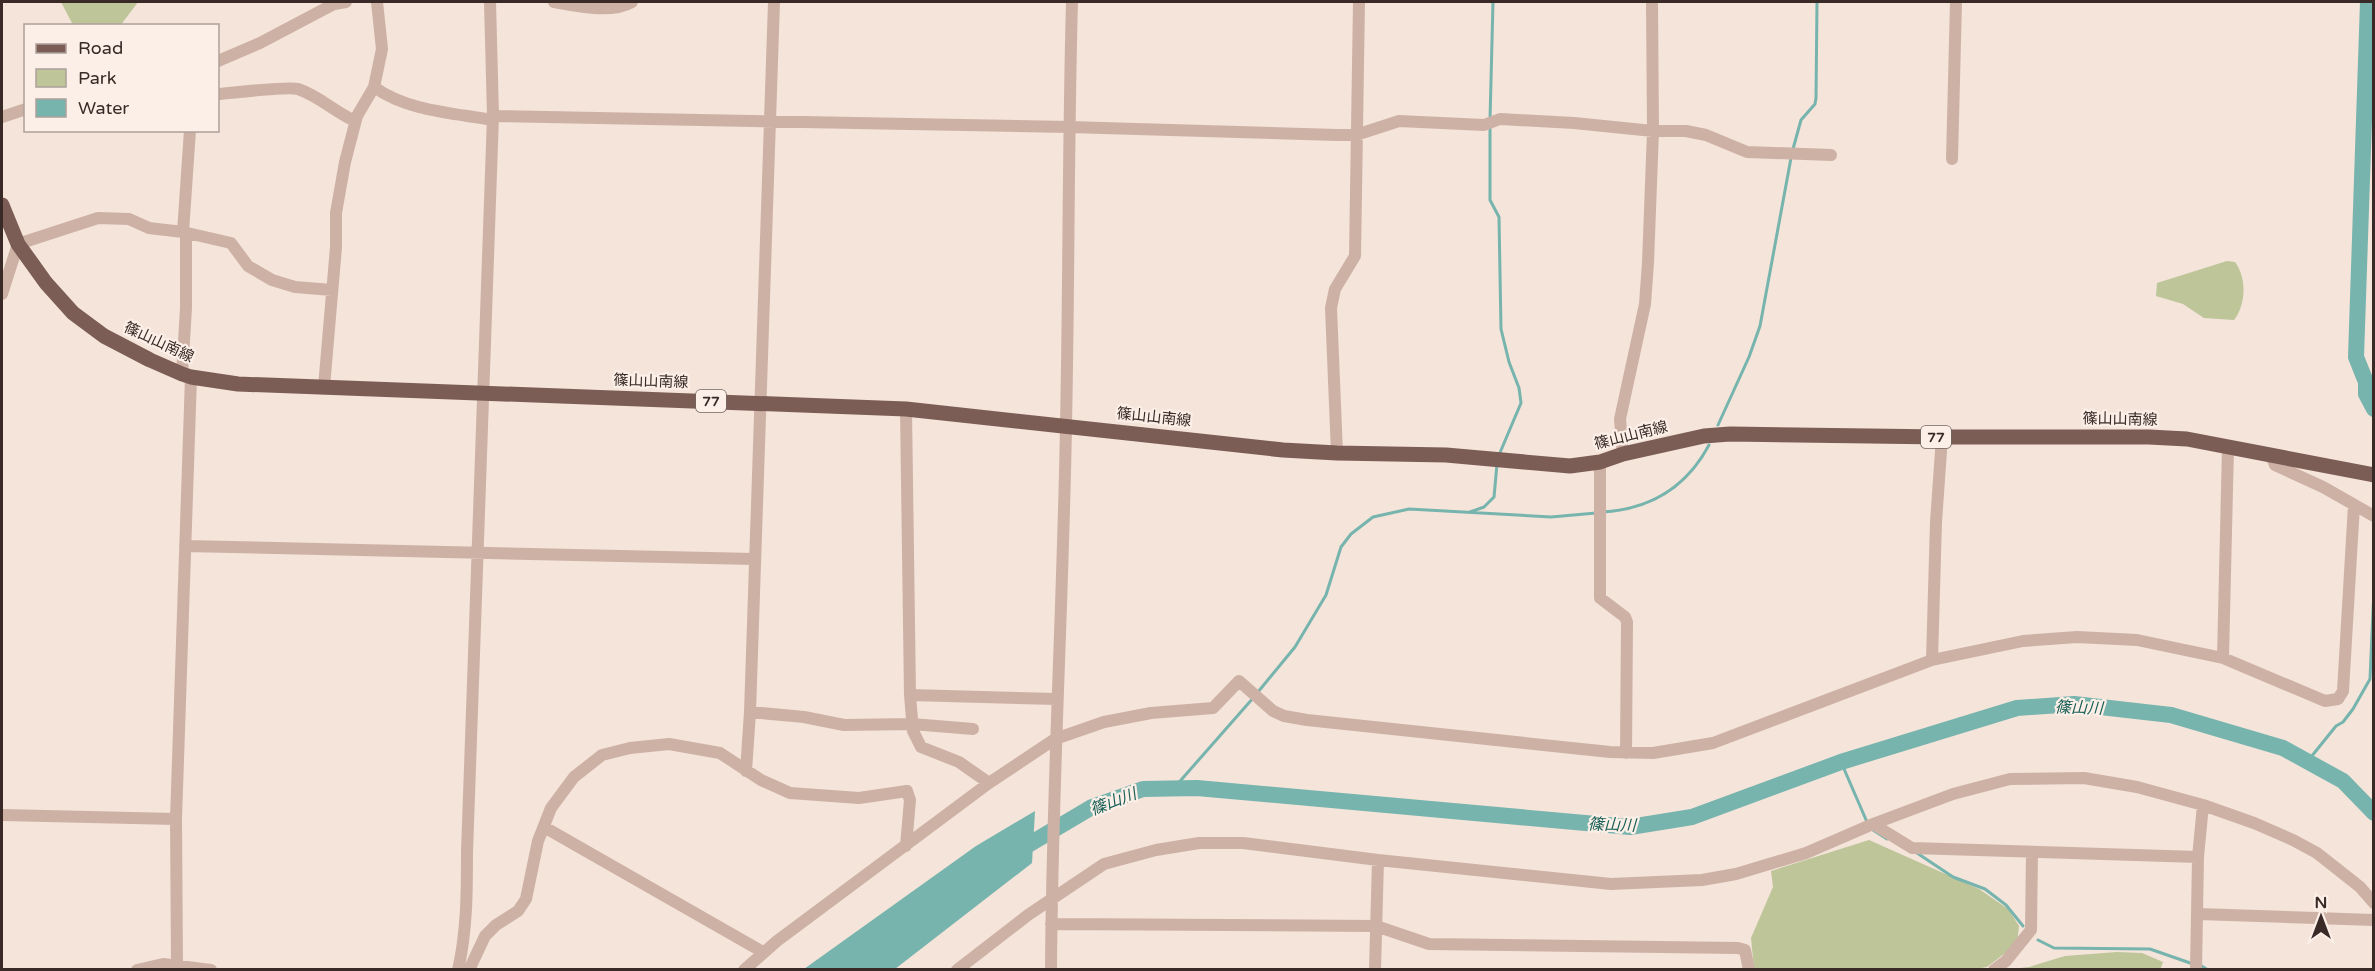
<svg xmlns="http://www.w3.org/2000/svg" width="2375" height="971" font-family="'Varela Round','Noto Sans JP',sans-serif">
<style>
.green{fill:#bdc599}
.water{fill:#76b4ad}
.lines{fill:none;stroke-linecap:round;stroke-linejoin:round}
.stream{stroke:#76b4ad;stroke-width:3}
.river{stroke:#76b4ad;stroke-width:16}
.minor{stroke:#ceb1a5;stroke-width:12}
.major{stroke:#7c5d56;stroke-width:15}
.labels{text-anchor:middle;stroke-width:4.5;stroke-linejoin:round;paint-order:stroke}
.shield{fill:#fbefe7;stroke:#736561;stroke-width:1.5}
.shield-label{font-size:14px;font-weight:bold;fill:#392a27}
.street-label{font-size:15px;fill:#392a27;stroke:#fbefe7}
.water-label{font-size:16px;font-style:italic;fill:#185f57;stroke:#fbefe7}
</style>
<rect width="100%" height="100%" fill="#f4e4da"/>
<path class="green" d="M61,2h77l-18,24 -47,-1z
M2227,261l8,1c12,16 11,43 -1,58l-30,-2 -21,-14 -27,-8 1,-13z
M1869,840l110,49 29,20 11,17 -2,18 -30,23 -18,3 -215,-1 -3,-31 22,-51 -2,-16z
M2117,952l25,1 21,9 -3,8h-156l25,-3 36,-11z"/>
<path class="water" d="M1035,811l-3,52 -137,106h-91l172,-123z"/>
<g class="lines">
<path class="stream" d="M1490,120l3,-118
M1490,126v74l9,17 2,112 8,33 10,26 2,15 -22,52
M1793,149l8,-29 14,-16 1,-6 1,-96
M1718,425l31,-68 11,-31 31,-168
M1470,512l14,-5 10,-10 3,-33
M1603,512c48,-3 83,-24 106,-67
M1258,692l37,-45 31,-52 15,-48 10,-13 22,-17 36,-8 142,8 45,-4
M1841,762l26,60
M2307,762l29,-36 7,-4 10,-13 17,-30 4,-90
M1174,788l80,-91
M1873,830l14,9
M1917,853l36,24 32,12 21,16 17,21
M2038,940l16,8 96,1 43,15
M2200,965l8,5"/>
<path class="river" d="M2368,2l-12,355 10,25v12l8,15
M1016,852l76,-45 51,-18 54,-1 433,39 62,-10 149,-55 176,-54 57,-4 97,11 112,33 60,33 31,32"/>
<path class="minor" d="M554,2c23,4 57,12 78,0
M218,61l42,-18 74,-39 12,-2
M374,87c33,24 79,26 119,33
M218,94c14,-1 70,-8 80,-5 21,7 37,23 57,32
M493,116l576,11 268,8h19l43,-14 85,4 16,-6 74,4 79,8h33l20,4 41,17 84,3
M2,117l24,-8
M1952,159l4,-157
M183,232l7,-102
M2,294l16,-50 80,-26 31,1 20,9 34,4 48,11 17,23 24,14 23,7 37,3
M182,374l4,-66v-75
M324,387l12,-140v-34l9,-51 12,-46 17,-29 8,-38 -5,-47
M906,409l4,286 3,36 8,16 38,15 30,21
M1337,453l-6,-145 4,-19 20,-33 4,-254
M1623,454l-3,-35 25,-115 3,-41 5,-132 -1,-129
M2271,455l4,10 48,22 51,29
M1600,462v136l25,19 2,5 -1,131
M185,546l569,13
M2223,658l102,43 13,-2 5,-8 11,-186
M1932,660l4,-138 6,-85
M910,695l147,4
M750,712l54,5 40,8 68,-1 61,5
M746,771l4,-59 24,-710
M2,815l174,4
M1873,824l39,24 286,9
M544,827l219,125
M2199,914l175,6
M1051,924l325,2 53,18 309,4 7,2 4,20
M177,965l-1,-146 15,-442
M137,970l26,-6 48,6
M458,970c9,-39 9,-79 9,-118l26,-736 -3,-114
M469,970l16,-34 11,-11 22,-14 8,-12 12,-58 13,-33 23,-31 28,-22 28,-7 39,-4 51,9 41,27 29,13 69,5 48,-7 3,9 -4,46
M744,970l33,-29 212,-158 66,-44 49,-17 47,-9 62,-5 26,-27 34,30 11,5 23,4 303,32 43,1 60,-10 219,-83 91,-19 54,-4 60,3 86,18 5,-211
M957,970l71,-55 76,-51 52,-14 43,-7h44l135,17 233,24 91,-4 34,-6 70,-21 67,-29 80,-30 57,-15 74,-1 53,9 66,18 51,18 39,17 24,13 43,34 14,16
M1051,970c1,-182 12,-364 15,-545 3,-141 2,-282 6,-423
M1375,970l3,-110
M1994,970l12,-9 25,-31 1,-78
M2196,970l2,-113 5,-52"/>
<path class="major" d="M2,205l16,39 28,39 27,30 31,23 46,24 32,14 9,3 47,7 668,25 377,41 54,3 109,2 124,11 30,-4 23,-8 81,-18 26,-2 212,3h207l38,2 187,36"/>
</g>
<g class="labels">
<g class="shield">
<rect x="696" y="390" width="30" height="22" rx="4.5"/>
<rect x="1921" y="426" width="30" height="22" rx="4.5"/>
</g>
<g class="shield-label">
<text x="711" y="406">77</text>
<text x="1936" y="442">77</text>
</g>
<g class="street-label">
<text transform="translate(159 342) rotate(25)" y="5">篠山山南線</text>
<text transform="translate(651 381) rotate(2)" y="5">篠山山南線</text>
<text transform="translate(1154 417) rotate(6)" y="5">篠山山南線</text>
<text transform="translate(2120 419) rotate(1)" y="5">篠山山南線</text>
<text transform="translate(1631 435) rotate(-14)" y="5">篠山山南線</text>
</g>
<g class="water-label">
<text transform="translate(2079 707) rotate(2)" y="6">篠山川</text>
<text transform="translate(1113 801) rotate(-21)" y="6">篠山川</text>
<text transform="translate(1612 824) rotate(2)" y="6">篠山川</text>
</g>
</g>
<rect width="2375" height="971" fill="none" stroke="#392a27" stroke-width="6"/>
<rect x="24" y="24" width="195" height="108" fill="#fbefe7" stroke="#ada09a" stroke-width="1.5"/>
<rect x="36" y="44" width="30" height="9" fill="#7c5d56" stroke="#ada09a" stroke-width="1.5"/>
<text x="78" y="54" font-size="18" fill="#392a27">Road</text>
<rect x="36" y="69" width="30" height="18" fill="#bdc599" stroke="#ada09a" stroke-width="1.5"/>
<text x="78" y="84" font-size="18" fill="#392a27">Park</text>
<rect x="36" y="99" width="30" height="18" fill="#76b4ad" stroke="#ada09a" stroke-width="1.5"/>
<text x="78" y="114" font-size="18" fill="#392a27">Water</text>
<g transform="translate(2321 917)" stroke="#fbefe7" stroke-width="4.5" paint-order="stroke">
<path d="M0-4.5L10 22L0 15L-10 22Z" fill="#392a27"/>
<text y="-9" font-size="16" font-weight="bold" text-anchor="middle" fill="#392a27">N</text>
</g>
</svg>
